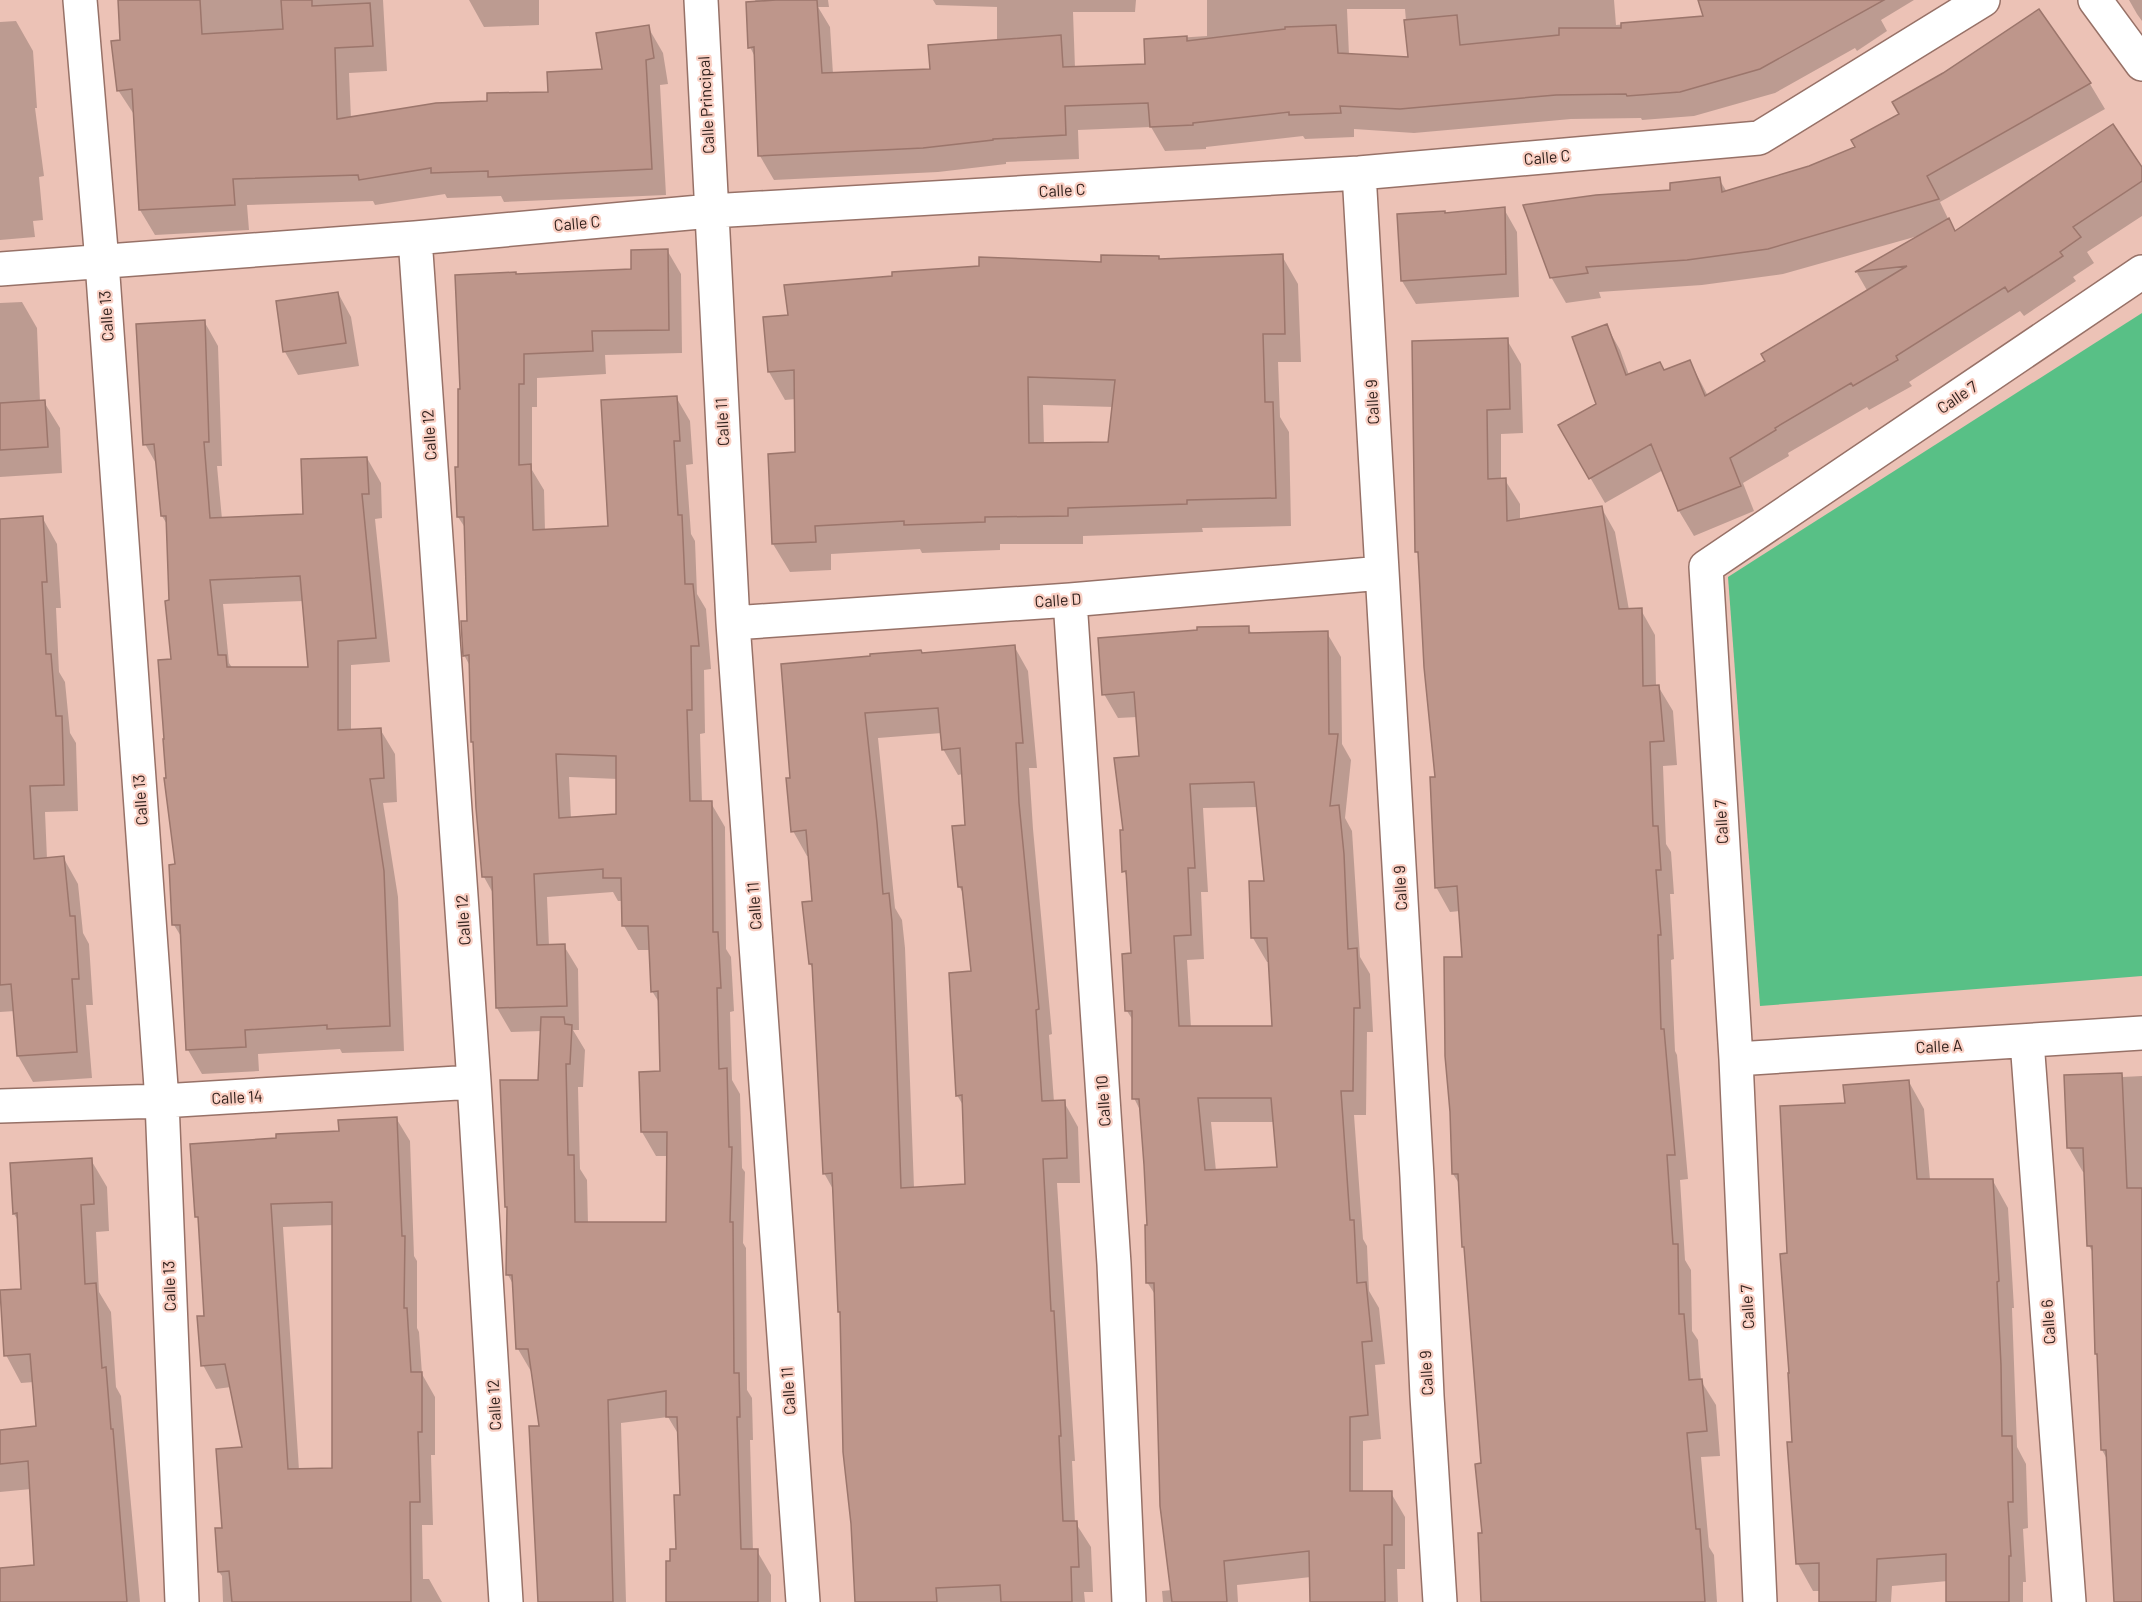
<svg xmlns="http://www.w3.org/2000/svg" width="2142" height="1602" font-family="Barlow,sans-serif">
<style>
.green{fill:#58c086}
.shadow{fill:#0003;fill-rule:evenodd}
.building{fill:#be968b;stroke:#9c766c;stroke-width:1.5;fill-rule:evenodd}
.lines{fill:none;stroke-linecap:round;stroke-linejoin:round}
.minor-casing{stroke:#977167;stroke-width:36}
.minor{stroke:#fff;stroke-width:33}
.labels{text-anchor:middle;stroke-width:4.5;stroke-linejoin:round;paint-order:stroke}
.street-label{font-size:16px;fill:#31211d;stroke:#f9cfc3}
</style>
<rect width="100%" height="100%" fill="#ecc2b6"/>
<path class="green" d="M2142,313v663l-382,30 -32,-429z"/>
<path class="shadow" d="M119,0h288h-24l4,71 -38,2 2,46 199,-25 54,-23 44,-44 15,26 5,31 -8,1 6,110 -162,7 -3,-6 -54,2 -2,-4 -70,11 -2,-4 -126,4 2,25 -94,5 -15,-25 -5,-94 -17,-26 4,-48z
M469,0h70v25l-55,2z
M755,0h73l1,7h-11l12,20 3,47 99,-4 65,-29v-34l-61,-2 -3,-5h203l-1,12h-62l2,56 72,-2 -2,-26 62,-4v-36h407l2,25 89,-8 -5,-17h214l-33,20 6,11 -30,20 -2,-3 -80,45 -81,23 -52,4 -1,-2 -70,1 -157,14 -60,-4v8l-49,2 -2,-3 -97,11v2l-41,2 -14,-24 -73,3 1,29 -73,3v2l-68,8 -164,8 -14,-24 -4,-97 -6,-12 7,-43zM1347,9h58l4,49 -60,-3z
M2129,0h13v21l-5,-7z
M2039,11l51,73 15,25 -165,93 15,31 187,-63v46l-55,36 7,11 -21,14 3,4 -52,35 -4,-5 -111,71 3,4 -43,24 -2,-3 -79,46 1,3 -46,27 11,28 -60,25 -15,-25 -16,-41 -58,33 -45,-77 38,-22 8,-79 14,25 9,25 35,-4 26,-9 18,34 59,-35 101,-69 -11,-19 68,-39 -142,40 -81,11 -103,7 2,6 -35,5 -15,-26 121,-86 47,-12 8,13 83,-24 47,-20 44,-33 43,-40z
M16,21l17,30 4,57h-2l9,68 -5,1 4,43 -10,1 2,16 -35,3v-218z
M1504,209l13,23 2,65 -103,7 -14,-23 43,-67z
M667,250l14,24 1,79 -77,2 1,19 -69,4v29h-5v63l12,20 1,41 64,-3 67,-131 14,24 3,43 -7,1 5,69 4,7 2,53 9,15 5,60 -7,1 1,63 -5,1 2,69h9l14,24 1,122 5,8 3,54 -4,1 2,68 8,14 2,74 3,4 -2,71 3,5 1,142 5,8 1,42h-3l3,111h4l14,24v27h-103l3,-39 7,-13 4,-53 -2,-60 -12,-20 -47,6 5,179h-86l1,-175 -9,-54 -14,-24 -4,-63 -6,-11v-65l-2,-3 33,-126 3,-50 -31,1 -14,-24 -3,-113 -10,-18 -10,-133 -2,-3 -2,-75 -6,-11 4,-33 -2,-93 -8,-12 4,-127 54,-114 117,-6zM569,777l49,2v36l-47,4zM613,892l5,9h5l1,25 14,24h12l2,41 8,13 2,68 -20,60 14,24h12l-1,68h-79l-1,-44 -7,-11 -2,-82h5l2,-37 -12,-20h6l-1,-61 -14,-23h-15l-2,-49z
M1282,256l16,28 3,78h-23l2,55 9,15 2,94 -89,2 1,4 -120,4v8h-83v6l-78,3 -2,-4 -89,5v16l-41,2 -17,-28 23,-90v-55l-11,1 -16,-28 20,-55 314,-54 55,-6 2,3zM1043,405l71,2 -4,37 -66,1z
M338,293l13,24 8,49 -61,9 -13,-23z
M22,302l15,26 3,74h4l16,26 2,45 -62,4v-174z
M204,321l14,25 4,120h-5l5,53 82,-3 63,-58 14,25 1,35 -7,1 15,143 -39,3v66l29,-2 15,25 2,48 -14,1 15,94 6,154 -62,2 -2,-4 -82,5 1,17 -57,3 -14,-24 -6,-112 -8,-13 2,-59 -9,-86 5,-120 -4,-134 -6,-10 -4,-49 -13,-23zM304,601l6,68h-77l-4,-6 -6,-59z
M1507,340l14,24 2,69 -22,1v46h4l15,24v16l81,-13 14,25 14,78h12l14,25 1,51h2l15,25 4,54 -14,1 3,78 5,8 3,42h-4l4,65 -3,1 4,91 2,4 11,124 -8,1 5,80 6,10 1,61 6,9 3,41 15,24 4,51 -19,1 8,90 5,8 3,47h-233l-2,-138 -22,-279 -7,-11 11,-215 -4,-48 -10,1 -14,-25 1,-109 -18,-222 -2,-4z
M42,517l15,27 4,64h-5l3,64 6,10 5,51 6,10 2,68 -33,1 2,47 16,-2 15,27 5,49 6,11 4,61h-7l6,73 -59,4 -15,-26 -3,-45 -15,1v-492z
M1248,628l4,6 75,-1 14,24 1,87 9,16 -6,58 7,13 8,126 10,17 3,58h-6l-1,83h-12l9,124 4,7 2,45 10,17 6,56 -10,1 6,74 -18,2v52h28l14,24v52h-8l1,33h-86l-1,-25 -74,8 1,17h-75l-1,-11 10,-1 -16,-294 -9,-14 2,-56 -8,-114 -7,-14v-76l-7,-11 6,-56 -5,-76 -4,-8v-39l16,-75 -3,-40 -19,1 -14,-24zM1258,807l7,75 -12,56 14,24h3l4,66h-83l-4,-68 17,-1 -3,-67h7l-5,-84zM1211,1122h64l4,47 -63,2z
M1014,646l14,25 9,97h-8l4,61 19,205 -3,1 5,67h10l14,25 2,56h-23l18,278h-3l3,61 16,25 2,45h-9l1,10h-228l-16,-287 -2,-3 -5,-121 -10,-18 -10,-203 -4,-6 4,-62 -4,-46h-3l-14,-25 -1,-52 130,-125zM942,733l1,16 15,26 5,-1 4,52 -8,60 5,9 9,78 -16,122 7,12 3,78 -53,3 -9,-240 -3,-28 -7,-12 -17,-170z
M2122,1075l1,2 19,-1v526h-21l-13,-141 -6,-11 -3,-91 -3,-5 -2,-100 -5,-8 -3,-74h-3l-14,-24z
M1909,1082l15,27 6,71 63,1 15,27 6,100h-2l5,139 9,17 2,64 -5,1 3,53h-3v20h-75v-21l-56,5 -1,16h-71v-11h-7l-15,-27 -9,-121h4l-5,-189 58,-149z
M396,1118l14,23 4,115 3,5v67l2,4 3,42 13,23v58h-4l2,70h-11l1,54h6l13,23h-219l-1,-26 -3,-4 5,-43 20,-81 -13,-61 -15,2 -13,-24 3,-48 -6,-96 -3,-5 81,-77 62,-7zM334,1225v244l-35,1 -16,-243z
M91,1160l16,27 2,44 -13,1 3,60 12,20 5,75 5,9 19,206h-139l-1,-33 36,-3 -5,-77 -31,3v-61l37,-4 -3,-45 -13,1 -15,-28 16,-65 -3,-68 -5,-8 -2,-50z"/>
<path class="building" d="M118,0h82l2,34 81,-5 -2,-29h31v6l58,-3 3,43 -38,2 2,71 99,-16 51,-2v-8l61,-1 -1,-20 55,-3 -6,-36 53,-8 5,33 -8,2 6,109 -164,8v-6l-57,2v-5l-72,12 -1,-5 -125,4 2,26 -96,5 -7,-121 -15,2 -6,-50 9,-1z
M776,0h41l5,73 108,-4 -2,-24 133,-10 2,32 82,-3 -1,-25 43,-3v5l98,-12v-2l51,-2 2,28 70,4 -4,-37 53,-5 3,30 99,-10v-7h62v-5l82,-7 -5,-16h186l-124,69 -80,23 -53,4 -1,-2 -70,1 -156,14 -60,-3 1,7 -52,2v-3l-96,11v2l-43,2 -2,-24 -83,3 1,29 -73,4v1l-70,8 -165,8 -4,-109 -6,1 -2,-46z
M2039,9l52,74 -164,93 12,23 -171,50 -81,11 -101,7 2,6 -38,5 -27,-73 73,-10 74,-5v-7l50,-6 2,15 87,-26 46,-19 -4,-7 48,-26 -7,-12 51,-29z
M2113,124l29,43v14l-69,46 8,10 -21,15 3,4 -55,36 -3,-5 -109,69 2,4 -45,26 -2,-3 -76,45 1,2 -46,28 11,28 -63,25 -27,-67 -62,35 -31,-54 38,-21 -24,-67 35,-13 19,51 34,-13 4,8 26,-10 15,36 60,-35 -4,-7 146,-88 -52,6 94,-54 6,13z
M1505,207l1,67 -105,7 -4,-67 48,-3v2z
M668,249l1,81 -77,1 1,20 -69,3v30h-5v81l12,-1 2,66 75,-4 -7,-126 76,-4 3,45h-6l4,74h4l3,69h8l6,62h-8l1,64h-5l3,91h22l1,131h5l3,56h-4l2,81 8,-1 2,79h3l-2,75h3l1,151h5l1,44h-3l4,132h17v53h-92v-41h4v-12h6l-2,-54h6l-3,-78h-11v-26l-58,9 5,202h-75l-9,-176h10l-11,-77h-12l-4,-74h-6l1,-68h-2l-5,-127h38l3,-63h23l1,7 7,1 -2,39h-4l2,91h6l1,67h91l1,-90h-26l-2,-60 21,-1 -2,-80 -7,1 -3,-66h-26l-1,-48h-18v-9l-69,5 3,71 28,-1 2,62 -71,2 -4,-131h-10l-6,-69 -3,-66h-2l-2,-87 -6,1 -2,-35h6l-3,-104h-7l-2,-50h3v-78h2l-5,-114 61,-3v2l115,-5v-19zM556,754l60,2v58l-57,4z
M1283,254l2,80h-22l2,68h8l3,96 -89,2v4l-119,4v8l-83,1v5l-81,3v-4l-89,5 1,16 -44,2 -4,-90 27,-2 -1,-82 -26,2 -5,-55 25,-2 -4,-30 108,-9v-4l87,-6v-9l122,5v-7l58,1v3zM1028,377l87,3 -7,62 -79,1z
M338,292l8,51 -63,9 -7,-51z
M205,320l4,122h-5l6,76 93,-4 -2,-55 66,-2 2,37h-7l14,144 -38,3v89l43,-2 3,50 -14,1 14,92 6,155 -63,3v-4l-82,5 1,17 -60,3 -6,-125h-8l-3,-60 6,-1 -11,-86h2l-3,-39h1l-6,-79 13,-1 -6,-58 4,-1 -3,-84h-5l-7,-72 -11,1 -7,-121zM300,576l8,91h-81l-1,-12h-8l-8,-75z
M1508,338l2,71 -23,1 1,69 18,-1 1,43 95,-15 17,103 23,-1 1,78 16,-1 5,56 -14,1 3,84h5l3,44h-5l5,65h-3l3,94h3l11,126h-8l6,89h5l1,70h5l5,66 13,-1 5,52 -20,2 9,96h4l5,73h-224l-3,-69h4l-7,-69 6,-1 -17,-216h-2l-4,-73h-6l-2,-62 -5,-56 -1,-99h18l-5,-71 -22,2 -5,-111h5l-11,-110 -6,-115h-3l-3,-211z
M45,400l3,47 -48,3v-47z
M43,516l4,66h-5l4,72h5l5,62h6l2,69 -34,1 4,73 30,-3 6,60h5l4,63h-7l5,73 -60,4 -6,-72 -11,1v-466z
M1249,626v7l79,-2 1,103h9l-8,72 9,-1 5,49 4,95 9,-1 3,60h-6l-1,83h-12l9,129h4l3,63 9,-1 6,59 -10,1 6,73 -18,2v74h42v54h-8l1,57h-75l-1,-51 -85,10 3,41h-55l-12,-96 -6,-223h-8l-1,-58h2l-3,-60 -5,-66h-7v-88h-7l-3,-57 9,-1 -5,-82 -4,1 -2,-42h3l-9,-72 25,-2 -5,-64 -32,3 -4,-57 99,-8v-3zM1254,782l10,99h-15l2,57h16l5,88h-93l-5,-90 17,-1 -3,-67h7l-5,-84zM1198,1098h73l6,69 -72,3z
M1015,645l8,98h-7l3,60 20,206 -3,1 6,91 23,-1 2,58 -24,1 8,152h3l7,125h-2l4,85h14l2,46h-8l1,35h-71l-1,-17 -64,3 1,14h-82l-4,-78 -8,-72 -3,-140h-2l-6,-139 -9,1 -11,-210h-3l-7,-62 10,-1 -6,-71 -15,2 -5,-54h4l-9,-114 89,-8v-2l51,-4 1,3zM938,708l4,42 18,-2 5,77 -13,1 6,61h4l9,84 -22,2 7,123 6,-1 3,89 -64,4 -9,-266 -3,-29 -6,1 -6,-71 -12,-110z
M2122,1073l5,115h15v414h-28l-8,-152h-5l-4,-96h-2l-3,-108h-5l-4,-98h-16l-3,-73z
M1909,1080l8,99h76l6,102 -2,1 4,83 1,71h10l1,66h-5l3,54h-2v46h-63v-48l-69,5 -1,43h-57v-39l-23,1 -9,-122h5l-4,-69h1l-9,-119 7,-1 -7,-147 65,-3 -2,-18z
M397,1117l5,119h3l-1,72h3l4,64h11v60h-4l2,70h-10l1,100h-179l-3,-31 -11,1 -3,-44h7l-6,-79 26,-2 -17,-83 -24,2 -4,-50h7l-6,-99h-3l-5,-73 86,-6v-4l63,-3 -1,-11zM332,1202v266l-44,1 -17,-265z
M92,1158l2,46 -13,1 4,79 11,-1 6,85 4,-1 5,62h2l14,173h-127v-34l34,-3 -6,-104 -28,3v-34l36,-4 -6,-72 -26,2 -4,-66 21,-1 -4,-76 -4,1 -3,-51z"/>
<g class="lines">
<defs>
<path id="minor" d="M80,0l22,262 60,839 20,501
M701,0l32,623 70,979
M2095,0l47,64
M1359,173l58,1004 10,219 13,206
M415,238l59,844 32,520
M0,269l415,-31 296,-27 648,-38 400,-35 224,-138
M1070,600l44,664 15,338
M733,623l337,-23 312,-27
M2027,1041l42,561
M1736,1059l406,-26
M0,1106l162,-5 312,-19
M1760,1602l-24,-543 -30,-492 436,-295"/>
</defs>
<use href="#minor" class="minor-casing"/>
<use href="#minor" class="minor"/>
</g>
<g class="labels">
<g class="street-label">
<text transform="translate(706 105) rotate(-93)" y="6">Calle Principal</text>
<text transform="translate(1547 157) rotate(-5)" y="6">Calle C</text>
<text transform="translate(1062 190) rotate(-3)" y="6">Calle C</text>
<text transform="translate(577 223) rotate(-5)" y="6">Calle C</text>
<text transform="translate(106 316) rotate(-94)" y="6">Calle 13</text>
<text transform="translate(1957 397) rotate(-34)" y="6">Calle 7</text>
<text transform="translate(1372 402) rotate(-93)" y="6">Calle 9</text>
<text transform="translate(722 422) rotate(-93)" y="6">Calle 11</text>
<text transform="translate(429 435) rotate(-94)" y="6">Calle 12</text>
<text transform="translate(1058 600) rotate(-4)" y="6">Calle D</text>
<text transform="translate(140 800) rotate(-94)" y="6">Calle 13</text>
<text transform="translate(1721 822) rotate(-93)" y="6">Calle 7</text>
<text transform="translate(1400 888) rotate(-93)" y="6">Calle 9</text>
<text transform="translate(754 906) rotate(-94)" y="6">Calle 11</text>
<text transform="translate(463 920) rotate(-94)" y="6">Calle 12</text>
<text transform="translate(1939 1046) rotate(-3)" y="6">Calle A</text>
<text transform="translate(237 1097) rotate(-3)" y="6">Calle 14</text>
<text transform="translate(1103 1101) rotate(-94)" y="6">Calle 10</text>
<text transform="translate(169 1286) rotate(-92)" y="6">Calle 13</text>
<text transform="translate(1747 1307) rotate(-93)" y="6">Calle 7</text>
<text transform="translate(2048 1322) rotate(-94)" y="6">Calle 6</text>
<text transform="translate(1426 1373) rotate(-93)" y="6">Calle 9</text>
<text transform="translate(788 1391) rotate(-94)" y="6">Calle 11</text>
<text transform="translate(494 1405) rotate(-93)" y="6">Calle 12</text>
</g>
</g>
</svg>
